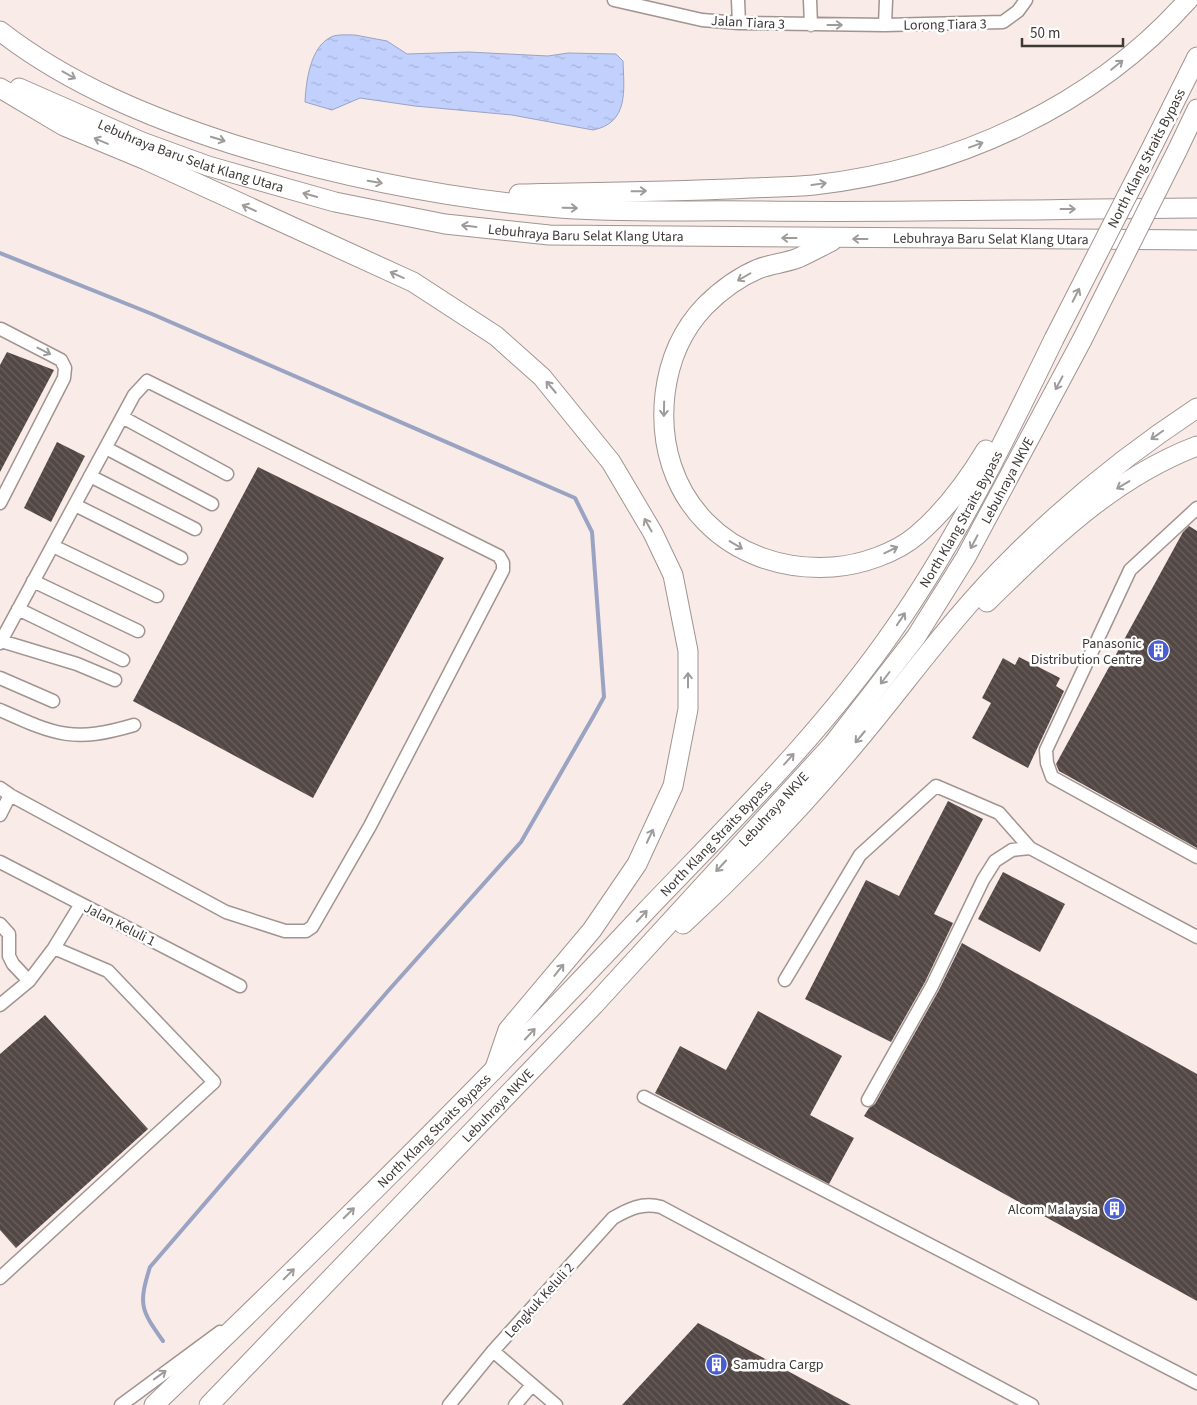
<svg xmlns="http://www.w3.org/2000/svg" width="1197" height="1405" font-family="'Source Sans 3',sans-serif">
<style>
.water{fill:url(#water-ripples);stroke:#9aa3c2}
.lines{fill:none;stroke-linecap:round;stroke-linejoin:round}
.stream{stroke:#9aa3c2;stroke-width:4}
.building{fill:url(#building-back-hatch)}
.minor-casing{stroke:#a19491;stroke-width:15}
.highway-casing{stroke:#a19491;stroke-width:21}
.minor{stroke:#fff;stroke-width:12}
.highway{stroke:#fff;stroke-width:19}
.highway-bridge-casing{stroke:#a19491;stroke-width:21;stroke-linecap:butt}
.highway-bridge{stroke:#fff;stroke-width:19}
.oneway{stroke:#9e9c9b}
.labels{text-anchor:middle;stroke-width:5;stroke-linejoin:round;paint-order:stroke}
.street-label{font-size:14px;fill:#3e3937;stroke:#fff}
.poi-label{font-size:14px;fill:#3e3937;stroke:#fff;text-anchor:end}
</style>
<defs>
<pattern id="water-ripples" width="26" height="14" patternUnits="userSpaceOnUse" patternTransform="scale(1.25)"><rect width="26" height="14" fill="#c1d0fd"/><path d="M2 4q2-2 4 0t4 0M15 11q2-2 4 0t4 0" fill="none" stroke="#a7b3d9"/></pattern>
<pattern id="building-back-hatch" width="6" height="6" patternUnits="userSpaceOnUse" patternTransform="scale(1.25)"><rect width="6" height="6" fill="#524744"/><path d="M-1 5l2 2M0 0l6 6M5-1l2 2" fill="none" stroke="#69605d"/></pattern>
</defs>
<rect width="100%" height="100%" fill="#f9ebe7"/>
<path class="water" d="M355,35l32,6 20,13 61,-2 80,4 20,-3 48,1 7,7c1,29 6,62 -30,69l-81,-15 -97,-9 -55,-8 -28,12 -27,-8c1,-20 5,-55 26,-65 6,-3 18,-2 24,-2z"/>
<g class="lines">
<path class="stream" d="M0,253l152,61 423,184 17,34 12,165 -11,20 -72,125 -133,149 -238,276c-12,38 -9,43 13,74"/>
</g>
<path class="building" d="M7,352l47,18 -54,102v-107z
M57,442l28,14 -34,66 -27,-14z
M258,467l186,91 -131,240 -180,-97z
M1189,526l8,5v317l-138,-77 -3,-7 127,-232z
M1019,657l41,21 -4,8 8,5 -36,77 -56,-30 19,-35 -9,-5 21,-40 12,7z
M948,801l35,18 -49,95 19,9 -28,59 -34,60 -86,-43 61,-119 33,16z
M1003,872l62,32 -25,48 -62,-33z
M962,943l235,131v227l-333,-185 5,-8 6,-4 64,-114z
M758,1011l84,45 -32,59 44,23 -25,46 -174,-91 25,-47 46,24z
M45,1015l103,114 -132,119 -16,-18v-176z
M698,1323l153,82h-229z"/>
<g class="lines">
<defs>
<path id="minor" d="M614,0l88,20 37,3 146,2 118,-3 15,-11 8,-11
M738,0l1,23
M810,0l1,25
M885,25l1,-25
M122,417l105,57
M106,448l106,56
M90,476l105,53
M0,503l64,-125 1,-10 -4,-8 -60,-31
M75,505l106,53
M1197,508l-67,62 -84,180 1,13 5,14 145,80
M53,546l104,50
M33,581l105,50
M18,609l105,51
M1,641l76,23 38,16
M0,643l134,-248 13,-14 352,175 4,7v7l-133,256 -58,101 -6,4h-21l-59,-19 -216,-117
M0,678l53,23
M0,710c56,25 73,33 134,15
M0,788l10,7 -10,20
M0,862l240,124
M0,924l9,10v22l4,8 16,17
M785,980l75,-125 76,-69 63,27 31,35 167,89
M0,1005l29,-24 25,-33 27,-44
M644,1097l553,286
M868,1100l64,-114 51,-106 12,-19 17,-11 18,-2
M0,1278l214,-196 -106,-111 -54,-23
M493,1351l63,54
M121,1405l99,-73
M449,1405l44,-54 120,-133c16,-9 29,-16 48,-11l371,198
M515,1405l17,-20"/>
<g id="highway">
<path d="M0,31c68,53 151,87 232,113 107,33 216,55 328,64 65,5 132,2 198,3 146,2 293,-2 439,-3"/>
<path d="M0,88l64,38 82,34 267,122 83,54 46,41 69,85 42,71 20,42 15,76v58l-15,77 -36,78 -45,66 -84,100 -13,38"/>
<path id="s1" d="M19,88l123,54 66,24 127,36 110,22 104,11 648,5"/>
<path d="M1153,145l44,-88"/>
<path d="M1177,151l20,-42"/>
<path d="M519,194c77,-2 154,-2 231,-6 21,-1 43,-1 64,-3 141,-16 279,-78 374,-185"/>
<path d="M832,241c-12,6 -23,12 -34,17 -13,5 -27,6 -40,11 -19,8 -39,23 -53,37 -23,24 -36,55 -40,88 -12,104 65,180 168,173 28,-2 63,-14 84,-32 27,-23 51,-55 69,-85"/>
<path d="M987,602c63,-62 126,-124 210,-156"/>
<path d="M683,924c63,-58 123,-121 177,-186 50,-60 96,-125 152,-180 56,-56 118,-106 185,-150"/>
<path id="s2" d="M154,1405c168,-161 334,-325 493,-495 86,-90 176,-178 247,-281 63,-90 112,-191 160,-290"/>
<path id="s3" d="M209,1405l385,-400 239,-261 83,-107 50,-80 116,-217"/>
</g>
</defs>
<use href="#minor" class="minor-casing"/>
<use href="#highway" class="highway-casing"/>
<use href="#minor" class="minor"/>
<use href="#highway" class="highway"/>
<defs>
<path id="highway-bridge" d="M1054,339l99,-194
M1082,340l95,-189"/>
</defs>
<use href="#highway-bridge" class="highway-bridge-casing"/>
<use href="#highway-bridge" class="highway-bridge"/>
</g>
<defs><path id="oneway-shaft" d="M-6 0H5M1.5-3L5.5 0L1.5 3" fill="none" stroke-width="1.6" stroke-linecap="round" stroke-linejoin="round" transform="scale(1.25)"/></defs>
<g class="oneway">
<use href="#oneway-shaft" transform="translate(835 25)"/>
<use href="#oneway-shaft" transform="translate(1117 65) rotate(-39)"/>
<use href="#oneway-shaft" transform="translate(69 75) rotate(29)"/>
<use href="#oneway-shaft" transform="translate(218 139) rotate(17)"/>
<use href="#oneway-shaft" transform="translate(101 141) rotate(-157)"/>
<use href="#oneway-shaft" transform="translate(976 145) rotate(-20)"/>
<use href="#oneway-shaft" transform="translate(375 182) rotate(10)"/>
<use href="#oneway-shaft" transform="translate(819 184) rotate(-8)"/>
<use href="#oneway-shaft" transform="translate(639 191) rotate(-1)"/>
<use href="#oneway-shaft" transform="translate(310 195) rotate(-164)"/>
<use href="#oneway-shaft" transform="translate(249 208) rotate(-156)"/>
<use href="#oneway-shaft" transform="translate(570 208) rotate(1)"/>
<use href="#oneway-shaft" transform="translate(1068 209)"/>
<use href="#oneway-shaft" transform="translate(469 226) rotate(-173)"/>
<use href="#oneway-shaft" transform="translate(789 238) rotate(-180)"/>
<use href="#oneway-shaft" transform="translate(860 239) rotate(-180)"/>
<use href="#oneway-shaft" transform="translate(397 275) rotate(-156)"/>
<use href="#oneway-shaft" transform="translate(744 277) rotate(150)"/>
<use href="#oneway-shaft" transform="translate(1076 295) rotate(-63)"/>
<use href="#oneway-shaft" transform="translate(44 351) rotate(27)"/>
<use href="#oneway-shaft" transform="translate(1059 383) rotate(118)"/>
<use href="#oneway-shaft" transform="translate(551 387) rotate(-130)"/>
<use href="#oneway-shaft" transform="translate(664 409) rotate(91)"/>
<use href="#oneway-shaft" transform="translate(1157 435) rotate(145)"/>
<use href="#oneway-shaft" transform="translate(1123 485) rotate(149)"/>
<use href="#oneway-shaft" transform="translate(648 525) rotate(-119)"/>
<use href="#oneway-shaft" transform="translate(974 542) rotate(118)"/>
<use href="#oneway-shaft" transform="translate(736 545) rotate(31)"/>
<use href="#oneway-shaft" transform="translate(891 550) rotate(-26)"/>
<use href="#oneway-shaft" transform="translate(901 619) rotate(-56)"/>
<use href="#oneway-shaft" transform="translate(885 678) rotate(127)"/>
<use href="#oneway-shaft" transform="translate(688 680) rotate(-90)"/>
<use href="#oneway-shaft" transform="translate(860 737) rotate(130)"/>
<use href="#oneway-shaft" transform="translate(789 759) rotate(-48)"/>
<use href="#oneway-shaft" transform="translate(650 836) rotate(-65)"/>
<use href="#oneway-shaft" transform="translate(721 866) rotate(133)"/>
<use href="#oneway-shaft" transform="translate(642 916) rotate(-47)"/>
<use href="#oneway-shaft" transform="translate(559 970) rotate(-51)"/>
<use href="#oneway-shaft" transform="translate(530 1034) rotate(-47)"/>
<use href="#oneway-shaft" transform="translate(349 1213) rotate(-45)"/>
<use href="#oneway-shaft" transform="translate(289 1274) rotate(-45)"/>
<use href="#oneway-shaft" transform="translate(160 1375) rotate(-36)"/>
</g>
<defs>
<symbol id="building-disc" viewBox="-11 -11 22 22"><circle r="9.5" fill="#475dd1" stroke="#fff"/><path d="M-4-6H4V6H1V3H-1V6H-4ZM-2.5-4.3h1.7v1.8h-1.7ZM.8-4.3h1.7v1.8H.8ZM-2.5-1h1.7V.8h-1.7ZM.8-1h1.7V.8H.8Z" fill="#fff"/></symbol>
</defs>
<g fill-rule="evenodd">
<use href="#building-disc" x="1146" y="638" width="25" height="25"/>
<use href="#building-disc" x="1102" y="1196" width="25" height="25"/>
<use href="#building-disc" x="704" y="1352" width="25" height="25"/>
</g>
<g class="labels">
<g class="street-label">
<text transform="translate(748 22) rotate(3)" y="5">Jalan Tiara 3</text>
<text transform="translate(945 24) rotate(-1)" y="5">Lorong Tiara 3</text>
<text dy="5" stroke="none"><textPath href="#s1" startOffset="185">Lebuhraya Baru Selat Klang Utara</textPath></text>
<text transform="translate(1146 158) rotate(-63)" y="5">North Klang Straits Bypass</text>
<text dy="5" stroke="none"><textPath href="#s1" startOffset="590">Lebuhraya Baru Selat Klang Utara</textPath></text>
<text dy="5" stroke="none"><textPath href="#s1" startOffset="995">Lebuhraya Baru Selat Klang Utara</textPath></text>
<text dy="5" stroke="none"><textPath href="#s3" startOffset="1226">Lebuhraya NKVE</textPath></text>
<text dy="5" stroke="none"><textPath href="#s2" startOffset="1202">North Klang Straits Bypass</textPath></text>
<text dy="5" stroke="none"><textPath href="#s3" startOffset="821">Lebuhraya NKVE</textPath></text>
<text dy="5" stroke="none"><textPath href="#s2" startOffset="798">North Klang Straits Bypass</textPath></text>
<text transform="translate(120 924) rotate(27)" y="5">Jalan Keluli 1</text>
<text dy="5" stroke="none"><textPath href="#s3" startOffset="416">Lebuhraya NKVE</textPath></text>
<text dy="5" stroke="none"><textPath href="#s2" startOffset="392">North Klang Straits Bypass</textPath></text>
<text transform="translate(539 1300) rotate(-48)" y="5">Lengkuk Keluli 2</text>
</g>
<g class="poi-label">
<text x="1142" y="648">Panasonic<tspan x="1142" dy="16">Distribution Centre</tspan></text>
<text x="1098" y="1214">Alcom Malaysia</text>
<text x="733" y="1369" text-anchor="start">Samudra Cargp</text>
</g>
</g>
<path d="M1022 38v8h101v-8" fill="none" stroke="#3e3937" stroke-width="2.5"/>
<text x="1030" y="38" font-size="15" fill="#3e3937" stroke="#ffffff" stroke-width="4" paint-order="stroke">50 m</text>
</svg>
